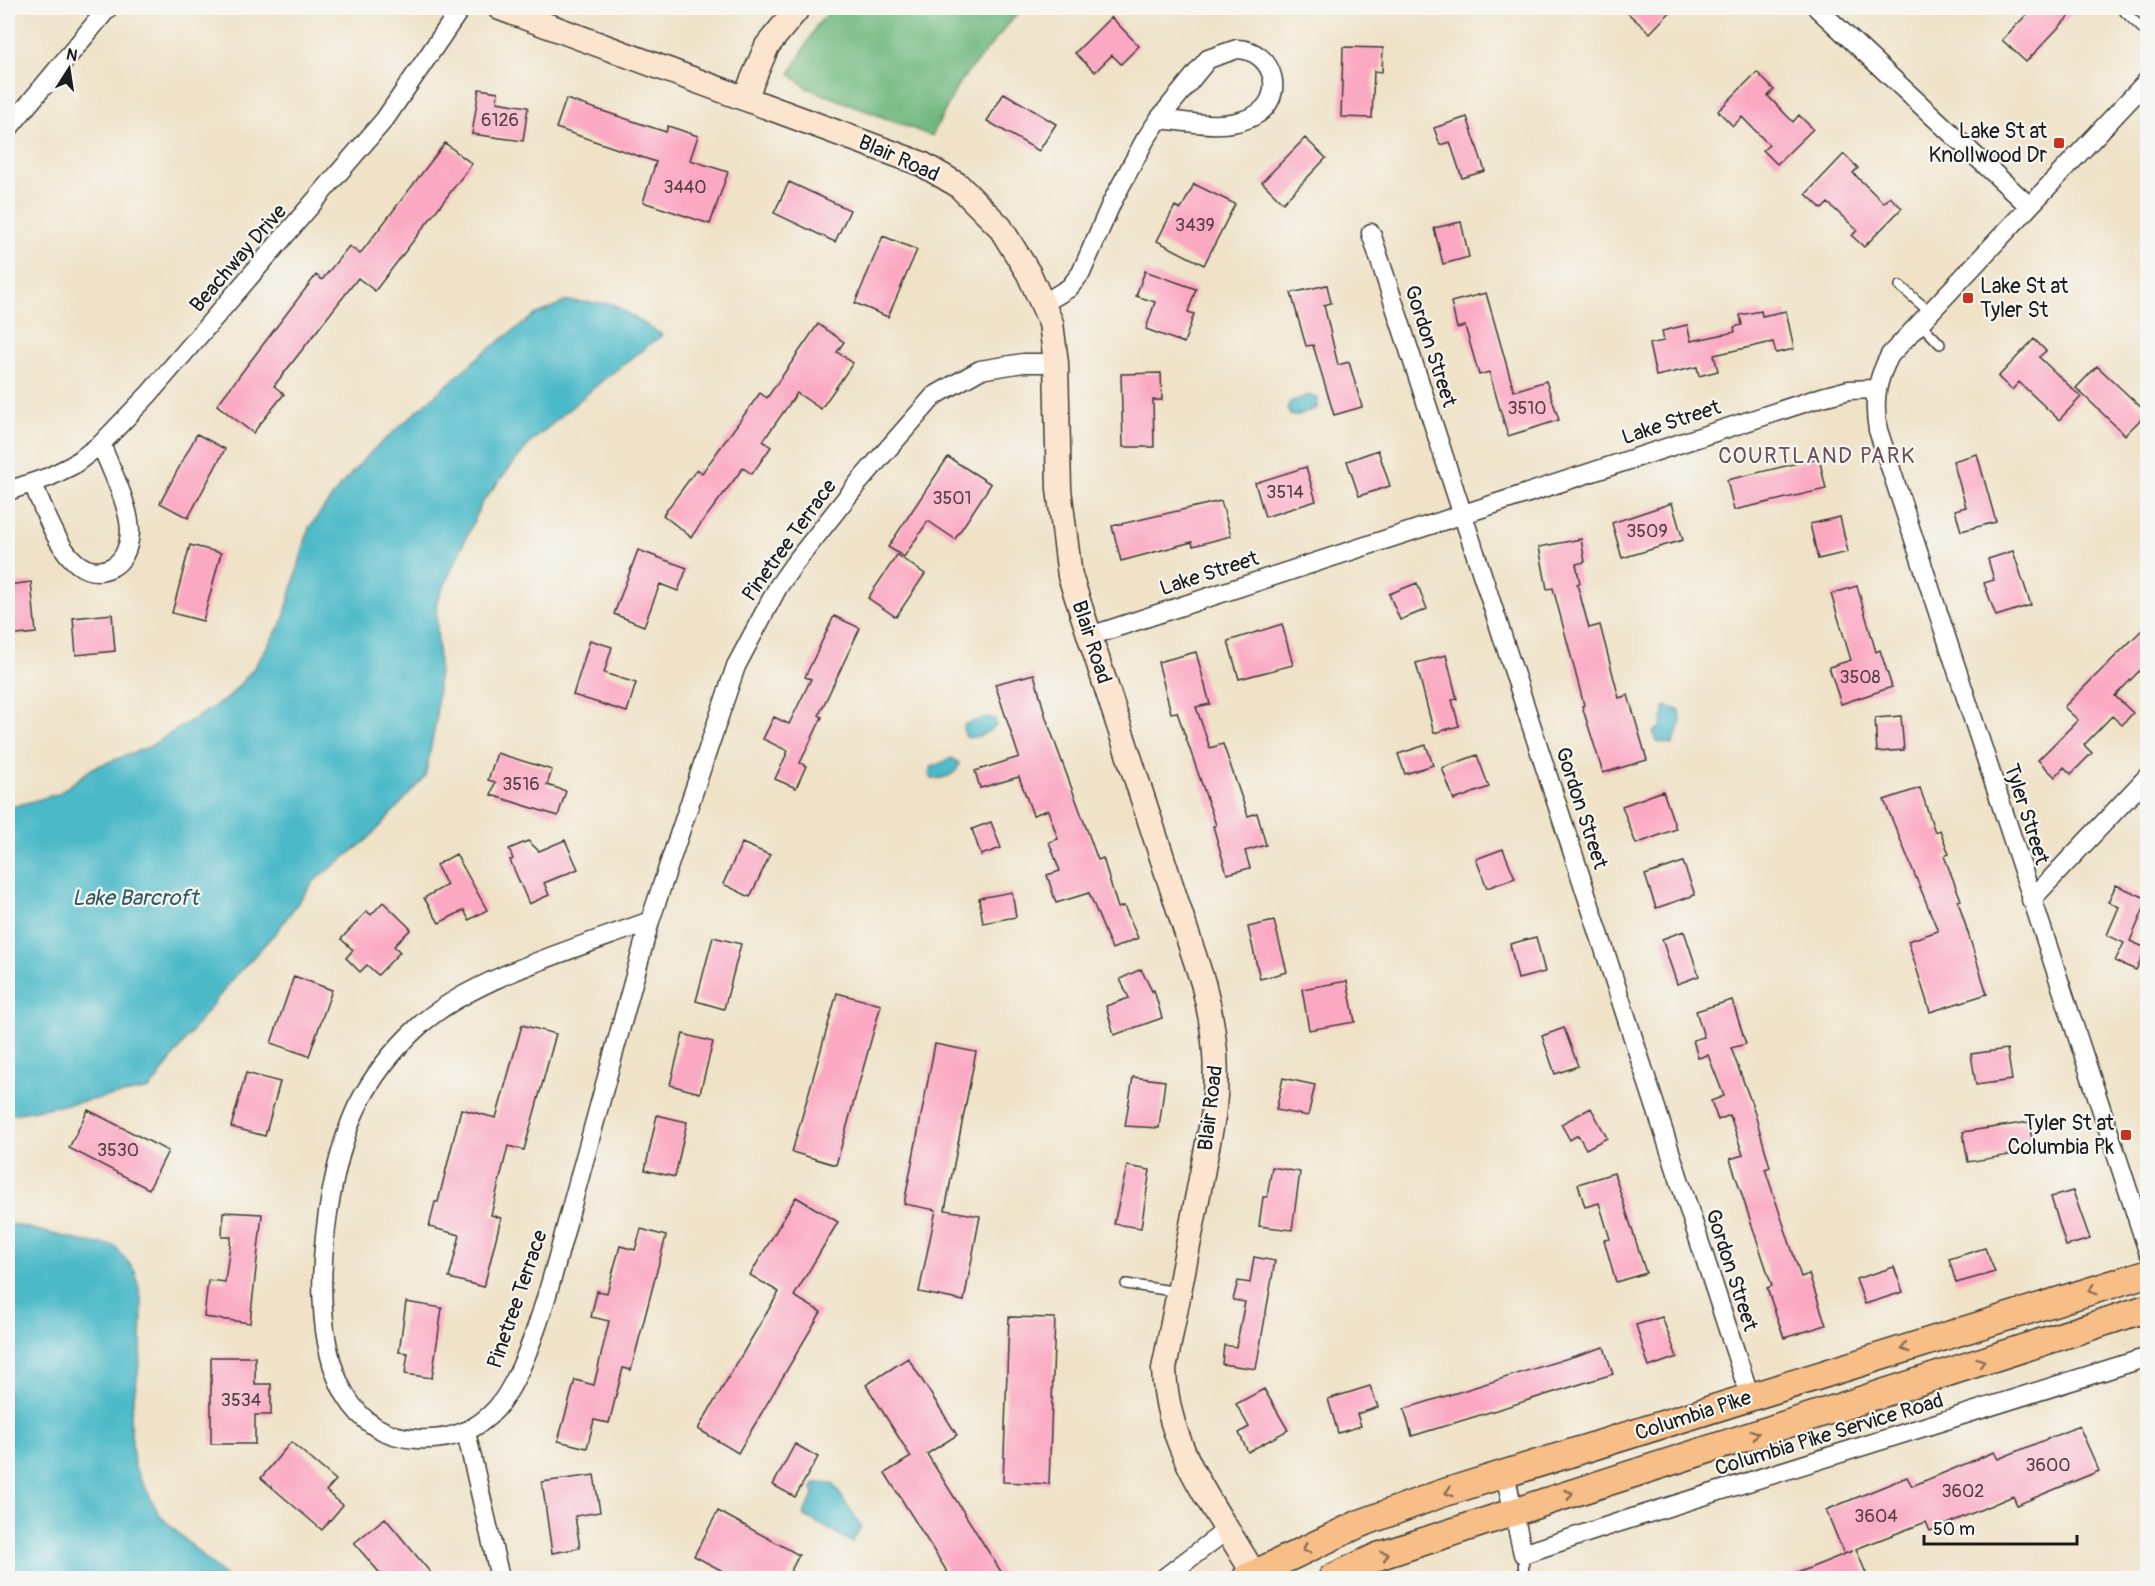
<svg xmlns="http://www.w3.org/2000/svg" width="2155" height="1586" font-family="Pangolin,sans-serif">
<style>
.forest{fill:#70b87e;stroke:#466a4d;stroke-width:1.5}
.water{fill:#4cb9c8;stroke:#346a72;stroke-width:1.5}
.building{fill:#fba8c2}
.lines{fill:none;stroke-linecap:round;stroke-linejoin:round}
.lane-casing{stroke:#3c3a36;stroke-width:12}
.street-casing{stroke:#3c3a36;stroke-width:21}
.secondary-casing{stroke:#3c3a36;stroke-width:27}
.primary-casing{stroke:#3c3a36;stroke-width:30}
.lane{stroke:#fff;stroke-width:9}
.street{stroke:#fff;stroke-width:18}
.secondary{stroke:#fce5cf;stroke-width:24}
.primary{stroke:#f7be87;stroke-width:27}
.oneway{stroke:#8a6d52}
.poi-dot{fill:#c8321e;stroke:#f6f6f2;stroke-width:2}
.labels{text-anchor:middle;stroke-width:4.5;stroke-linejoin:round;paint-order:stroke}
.number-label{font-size:18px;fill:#543f46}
.poi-label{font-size:21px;fill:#1c1c1c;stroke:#f6f6f2;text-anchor:end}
.street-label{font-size:21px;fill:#1c1c1c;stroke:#f6f6f2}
.neighbourhood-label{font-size:22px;letter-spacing:1.5px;fill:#6a4d56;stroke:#f6f6f2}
.water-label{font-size:22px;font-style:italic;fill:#2f5b61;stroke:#f6f6f2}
</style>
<rect width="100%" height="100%" fill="#f6f6f2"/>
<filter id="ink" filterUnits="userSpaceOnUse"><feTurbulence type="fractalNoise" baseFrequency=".0167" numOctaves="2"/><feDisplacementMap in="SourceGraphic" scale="12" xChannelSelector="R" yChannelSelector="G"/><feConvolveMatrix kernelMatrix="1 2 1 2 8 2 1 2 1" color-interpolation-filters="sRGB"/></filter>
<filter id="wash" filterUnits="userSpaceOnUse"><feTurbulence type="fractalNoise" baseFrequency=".008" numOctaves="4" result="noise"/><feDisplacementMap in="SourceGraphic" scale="24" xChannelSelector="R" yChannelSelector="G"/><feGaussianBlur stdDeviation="1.35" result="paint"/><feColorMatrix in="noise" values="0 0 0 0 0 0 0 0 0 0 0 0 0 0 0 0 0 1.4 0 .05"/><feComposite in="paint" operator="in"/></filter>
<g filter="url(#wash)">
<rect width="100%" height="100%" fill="#efe2c7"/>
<path class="forest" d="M833,8h189l-63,75 -27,53 -125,-48 -17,-14 27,-49z"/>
<path class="water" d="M567,301l46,3 49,31 -59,45 -73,63 -47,58 -47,103 3,63 -3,54 -11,56 -58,63 -53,41 -37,50 -45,49 -32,40 -50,69 -142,26v-307l50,-14 35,-26 56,-21 79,-49 26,-30 29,-47 26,-93 32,-43 31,-34 110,-97 53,-39z
M1309,395l9,3 -1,10 -22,8 -5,-1 -3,-7 3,-6z
M1665,706l15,4 1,12 -9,23 -15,-4 -4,-9 8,-5z
M988,717l7,2 1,6c-7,6 -18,15 -30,12l-3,-8 2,-5z
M952,758l7,5c-1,12 -16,16 -27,16l-3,-4 1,-7z
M8,1223l73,18 34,5 20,25 7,32 -1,51 -11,66 4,46 26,50 66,62h-218z
M816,1483l17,1 28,42 -9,16 -49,-27 12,-23 -3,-2z"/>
<g id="blocks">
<path class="building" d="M1622,8h52l-24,25z
M2033,8h44l-51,54 -24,-22z
M1111,17l28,29 -18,18 -9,-9 -17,17 -20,-19z
M1343,47l40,1 -1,24 -8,-1 -2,47 -31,-1z
M1757,72l17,18 -6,6 25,26 6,-7 14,14 -36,35 -14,-14 6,-5 -27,-28 -9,9 -15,-15z
M479,89l19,3 -1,10 31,5 -5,34 -51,-7z
M1004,93l52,31 -17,27 -52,-30z
M566,99l100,33 2,-6 30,10 -8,24 38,12 -18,52 -67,-22 13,-40 -100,-34z
M1467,117l18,54 -23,7 -12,-36 -10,3 -6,-17z
M1305,138l21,20 -43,45 -21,-21z
M445,143l27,21 -97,127 -17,-13 -84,108 10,8 -31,39 -36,-28 99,-130 6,5 27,-34 11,8z
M1844,154l14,14 -5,5 31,30 6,-6 12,11 -38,39 -12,-11 5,-6 -29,-27 -6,6 -16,-15z
M789,182l61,28 -15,32 -61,-29z
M1194,184l41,20 -31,61 -47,-24 18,-35 6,3z
M1461,222l8,35 -26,7 -9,-36z
M883,236l34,14 -29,67 -33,-14z
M1145,271l51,18 -8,23 6,2 -10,29 -38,-14 9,-27 -19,-6z
M1327,285l4,18 -7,2 14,60 11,-3 13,45 -28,8 -21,-70 -7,1 -15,-53z
M1486,293l28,98 32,-10 13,39 -51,16 -19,-64 -10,3 -14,-49 -8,2 -6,-26z
M1761,311l1,5 24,-5 8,38 -18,4 -3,-11 -59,13 4,16 -19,5 -2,-9 -41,9 -7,-32 15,-3 -2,-10 25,-6 4,16 44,-9 -1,-5 8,-2 -2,-10z
M818,324l26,18 -7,10 16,11 -32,46 -24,-16 -34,48 8,6 -19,27 -9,-6 -52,69 -28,-22 34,-46 5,4 58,-80 7,5z
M2034,339l12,12 -7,6 42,40 -22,23 -40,-38 -7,8 -14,-13z
M2097,366l50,47 -22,22 -49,-47z
M1161,373l1,27h-9l1,47h-31l-2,-73z
M197,434l28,15 -37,69 -28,-15z
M1378,450l12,36 -31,10 -12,-35z
M1977,454l19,68 -35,9 -6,-21 11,-3 -13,-46z
M948,457l43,27 -36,55 -27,-18 -24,36 -16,-10z
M1819,458l7,31 -92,21 -7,-30z
M1306,467l10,34 -51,16 -10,-34z
M1221,501l10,35 -38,10 -1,-4 -71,19 -9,-35z
M1672,503l11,37 -61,18 -10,-35z
M1840,517l8,35 -30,7 -8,-35z
M1581,539l4,23 -9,2 4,19 -3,1 12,44 11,-3 19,73 9,-3 19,65 -44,13 -21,-67 2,-1 -31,-117 -6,1 -8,-42z
M190,545l31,8 -18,68 -31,-8z
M638,550l49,18 -9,23 -18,-7 -16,42 -30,-12z
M2013,551l18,54 -35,11 -12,-33 10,-3 -6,-21z
M897,555l28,19 -29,43 -28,-19z
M31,582l5,51 -28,3v-51z
M1417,583l10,26 -27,11 -11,-26z
M1857,586l19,66 4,-2 12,37 -51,17 -12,-37 22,-7 -20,-66z
M112,614l3,37 -39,4 -3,-37z
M834,616l26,12 -41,87 3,2 -22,46 6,3 -10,22 -21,-9 13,-28 -25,-12 11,-22 15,7 22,-45 -6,-2z
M1282,624l11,41 -54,14 -11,-38z
M2148,624v38l-33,34 18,17 -11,12 -10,-9 -28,29 8,8 -21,21 -7,-7 -9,10 -17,-17 40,-40 -14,-13z
M590,640l22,7 -8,26 32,10 -9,29 -54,-17z
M1196,652l14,52 -14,3 14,41 13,-4 25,72 9,-3 9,32 -21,6 5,17 -23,6 -14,-48 3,-1 -39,-113 -6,1 -13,-51z
M1446,655l11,44 -5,1 7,26 -25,7 -18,-70z
M1034,674l12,44 52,142 5,-2 15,50 6,-2 14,32 -26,11 -23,-56 -33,10 -9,-28 13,-4 -11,-29 9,-3 -10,-29 -15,5 -14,-38 -39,11 -5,-17 44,-14 -24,-73z
M1901,716l3,34 -27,2 -2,-34z
M1426,745l7,20 -28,9 -7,-20z
M497,753l55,17 -5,15 19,6 -8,25 -67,-21 4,-13 -7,-2z
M1477,755l12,32 -35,13 -12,-32z
M1920,788l15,44 5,-2 9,24 -5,2 17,44 -3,1 29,93 -57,18 -22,-71 30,-10 -54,-131z
M1663,791l13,38 -40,15 -14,-38z
M991,822l10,26 -20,7 -9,-26z
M565,840l13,29 -34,14 5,12 -20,9 -19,-44 3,-1 -4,-10 19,-8 11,10z
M742,843l28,12 -20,42 -27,-13z
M1503,849l12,29 -28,10 -11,-29z
M456,854l31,56 -18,10 -5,-10 -25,13 -15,-25 23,-13 -11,-20z
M1683,862l12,33 -39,13 -11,-33z
M2116,885l32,14 -18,42 16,7 -10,22 -21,-9 9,-18 -17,-8 12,-28 -11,-5z
M1012,892l4,25 -33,6 -4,-25z
M383,902l28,27 -17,17 6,6 -22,23 -11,-10 -7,7 -14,-14 7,-8 -12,-11 26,-28 4,4z
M1274,921l13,51 -27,7 -12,-52z
M1684,931l15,45 -22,8 -15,-45z
M713,937l28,7 -17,65 -28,-8z
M1536,937l9,35 -27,7 -8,-35z
M1141,969l11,22 2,-1 8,28 -48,17 -8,-29 23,-8 -9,-19z
M294,976l38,14 -23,66 -38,-13z
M1347,981l8,41 -46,8 -7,-41z
M837,993l44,12 -45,160 -44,-13z
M1732,1000l14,44 -15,4 22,59 17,60 -5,2 36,108 8,-3 17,51 -42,13 -17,-50 5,-2 -42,-127 13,-4 -13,-40 -12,5 -7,-19 13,-5 -16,-41 -10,3 -5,-18 11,-3 -8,-26z
M522,1025l34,9 -32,116 -16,-4 -17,69 10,3 -17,69 -35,-9 11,-43 -31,-8 6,-25h3l23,-93 35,9z
M1564,1028l14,38 -23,8 -13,-38z
M683,1034l30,8 -13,51 -30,-8z
M935,1044l41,8 -31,158 35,6 -16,85 -45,-9 17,-82 -32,-6z
M2007,1049l5,31 -36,5 -5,-31z
M246,1073l34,9 -15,54 -34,-9z
M1133,1077l32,4 -6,47 -34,-2z
M1283,1078l32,7 -7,31 -32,-6z
M1591,1108l16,30 -21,11 -8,-14 -8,5 -9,-16z
M88,1110l80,41 -19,38 -80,-41z
M657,1115l30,7 -12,55 -30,-7z
M2029,1122l5,29 -66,11 -5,-30z
M1127,1166l23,4 -9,58 -27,-4z
M1272,1167l28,5 -8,58 -33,-4 4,-29h4z
M1614,1173l32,100 -30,9 -12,-42 6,-1 -11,-36 -14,4 -7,-23z
M2073,1191l17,48 -24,7 -15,-49z
M796,1197l42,25 -44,74 27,16 -83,141 -40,-24 81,-137 -29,-17z
M223,1212l39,2 -12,109 -46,-6 4,-37 17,2 6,-45h-9z
M641,1229l25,7 -35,134 -8,-2 -14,55 -15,-3 -7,28 -29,-7 17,-61 19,5 15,-64 -18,-4 6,-26 10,2 13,-47 15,4z
M1985,1248l10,24 -39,11 -7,-24z
M1254,1257l21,4 -19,108 -34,-5 2,-19 12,2 9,-45 -12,-2 5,-19 12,2z
M1894,1267l9,25 -38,12 -9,-25z
M406,1302l36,6 -10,70 -27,-4 3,-21 -9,-1z
M1009,1317l46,1 -6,166 -46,-2z
M1662,1317l15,40 -28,10 -13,-42z
M1604,1347l9,27 -201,62 -8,-27z
M211,1357h44v27h16v31h-16v29h-44z
M908,1358l49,77 -30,19 78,124h-54l-66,-105 26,-16 -45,-72z
M1370,1386l8,21 -21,7 4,12 -23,7 -10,-34z
M1264,1389l24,41 -40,22 -9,-19 10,-6 -13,-23z
M2079,1426l20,45 -82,34 -4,-9 -83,35 -4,-9 -70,27 12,29h-83l67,-27 -8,3 -18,-44 81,-33 5,9 82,-34 4,7z
M291,1442l45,38 -10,11 17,14 -21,25 -61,-52z
M795,1444l23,13 -23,40 -22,-12z
M594,1475l6,37 -25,4 5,32 -28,5 -10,-71z
M718,1511l81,44 -12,23h-51l-42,-22z
M385,1518l50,60h-51l-30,-35z"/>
</g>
</g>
<g filter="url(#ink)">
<use href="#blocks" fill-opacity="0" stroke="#3c3a36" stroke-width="1.5"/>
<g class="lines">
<defs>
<path id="lane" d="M2125,12l23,22
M1900,286l30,26
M1920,323l20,21
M1126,1284l53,8
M1523,1554l1,24"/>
<path id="street" d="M1817,8l212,198
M1237,49c38,1 51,51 15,68 -28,13 -63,5 -93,2l49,-60z
M2148,80l-258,275c-14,26 -17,46 -12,75l270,821
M8,129l100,-121
M1371,233l379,1164
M1044,303l25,-15 12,-15 31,-71 33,-62 14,-21
M33,484c13,28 35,105 79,83 13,-7 17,-22 18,-35 0,-26 -20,-64 -29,-88
M8,491l41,-14 24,-12 28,-21 48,-50 236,-275 76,-111
M1090,636l732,-239 27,-7 26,-1
M2031,900l117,-124
M650,921c-25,94 -51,187 -77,280 -15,54 -41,167 -77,208 -21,23 -48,32 -79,30 -135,-7 -97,-253 -60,-332 15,-30 36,-57 61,-80 51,-48 165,-81 232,-106l86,-255 42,-79 16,-23 65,-82 75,-86 46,-26 43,-7h33
M466,1432l34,146
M1505,1474l18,80 97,-32 528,-165
M1164,1578l64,-49"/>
<path id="secondary" d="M500,8l422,156 36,21 42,42 29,47 22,49 5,40 3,126 11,87 133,407c12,46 16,87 10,134l-49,252c3,84 53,139 92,209
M745,98l22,-52 31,-38"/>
<path id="primary" d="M1246,1578l113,-54 81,-30 708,-221
M1332,1578l47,-22 135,-44 634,-204"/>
</defs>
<use href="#lane" class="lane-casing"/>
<use href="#street" class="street-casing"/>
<use href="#secondary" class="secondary-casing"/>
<use href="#primary" class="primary-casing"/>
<use href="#lane" class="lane"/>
<use href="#street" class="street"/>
<use href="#secondary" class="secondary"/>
<use href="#primary" class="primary"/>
</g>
<defs><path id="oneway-chevron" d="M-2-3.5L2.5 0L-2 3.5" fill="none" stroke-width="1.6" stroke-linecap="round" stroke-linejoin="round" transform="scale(1.5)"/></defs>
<g class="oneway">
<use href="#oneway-chevron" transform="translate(2092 1290) rotate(163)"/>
<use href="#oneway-chevron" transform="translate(1905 1348) rotate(163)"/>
<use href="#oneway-chevron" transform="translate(1981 1362) rotate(-18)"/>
<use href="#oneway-chevron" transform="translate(1755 1434) rotate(-18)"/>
<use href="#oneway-chevron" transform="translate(1449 1492) rotate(163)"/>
<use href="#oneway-chevron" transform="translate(1569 1494) rotate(-18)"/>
<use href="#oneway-chevron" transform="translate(1306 1549) rotate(155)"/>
<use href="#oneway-chevron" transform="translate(1385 1555) rotate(-20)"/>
</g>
</g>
<g class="poi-dot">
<rect x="2053" y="137" width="12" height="12" rx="3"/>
<rect x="1962" y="292" width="12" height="12" rx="3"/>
<rect x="2120" y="1129" width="12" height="12" rx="3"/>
</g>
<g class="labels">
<g class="number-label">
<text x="500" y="126">6126</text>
<text x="685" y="193">3440</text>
<text x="1195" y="231">3439</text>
<text x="1527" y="414">3510</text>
<text x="1285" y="498">3514</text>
<text x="952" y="504">3501</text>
<text x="1647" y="537">3509</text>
<text x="1860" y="683">3508</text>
<text x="521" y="790">3516</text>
<text x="118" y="1156">3530</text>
<text x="241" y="1406">3534</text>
<text x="2048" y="1471">3600</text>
<text x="1963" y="1497">3602</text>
<text x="1876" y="1522">3604</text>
</g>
<g class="poi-label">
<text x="2047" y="138">Lake St at<tspan x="2047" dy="24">Knollwood Dr</tspan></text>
<text x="1980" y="293" text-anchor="start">Lake St at<tspan x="1980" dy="24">Tyler St</tspan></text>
<text x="2114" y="1130">Tyler St at<tspan x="2114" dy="24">Columbia Pk</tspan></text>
</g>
<g class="street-label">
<text transform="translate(899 158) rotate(24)" y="7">Blair Road</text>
<text transform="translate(238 258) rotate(-49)" y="7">Beachway Drive</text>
<text transform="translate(1431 346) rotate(72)" y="7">Gordon Street</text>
<text transform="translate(1671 422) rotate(-18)" y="7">Lake Street</text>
<text transform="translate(789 540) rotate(-54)" y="7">Pinetree Terrace</text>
<text transform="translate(1209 573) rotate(-18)" y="7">Lake Street</text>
<text transform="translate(1092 642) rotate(72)" y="7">Blair Road</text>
<text transform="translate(1582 808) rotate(72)" y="7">Gordon Street</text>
<text transform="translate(2027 814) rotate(72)" y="7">Tyler Street</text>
<text transform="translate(1210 1108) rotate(-83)" y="7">Blair Road</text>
<text transform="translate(1732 1270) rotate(72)" y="7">Gordon Street</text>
<text transform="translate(517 1299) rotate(-71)" y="7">Pinetree Terrace</text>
<text transform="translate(1693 1415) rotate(-18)" y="7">Columbia Pike</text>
<text transform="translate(1829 1434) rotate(-17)" y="7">Columbia Pike Service Road</text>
</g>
<g class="neighbourhood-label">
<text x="1817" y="463">COURTLAND PARK</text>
</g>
<g class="water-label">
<text x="135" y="905">Lake Barcroft</text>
</g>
</g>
<rect width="2155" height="1586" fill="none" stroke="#f6f6f2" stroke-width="30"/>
<g transform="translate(69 69) rotate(12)" stroke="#f6f6f2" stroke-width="4.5" paint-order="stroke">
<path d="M0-4.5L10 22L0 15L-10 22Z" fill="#1c1c1c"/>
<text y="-9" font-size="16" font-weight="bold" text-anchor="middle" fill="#1c1c1c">N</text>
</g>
<path d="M1924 1535v9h153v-9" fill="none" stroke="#1c1c1c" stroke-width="3"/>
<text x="1933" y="1535" font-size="18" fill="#1c1c1c" stroke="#f6f6f2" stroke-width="4.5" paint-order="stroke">50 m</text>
</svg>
